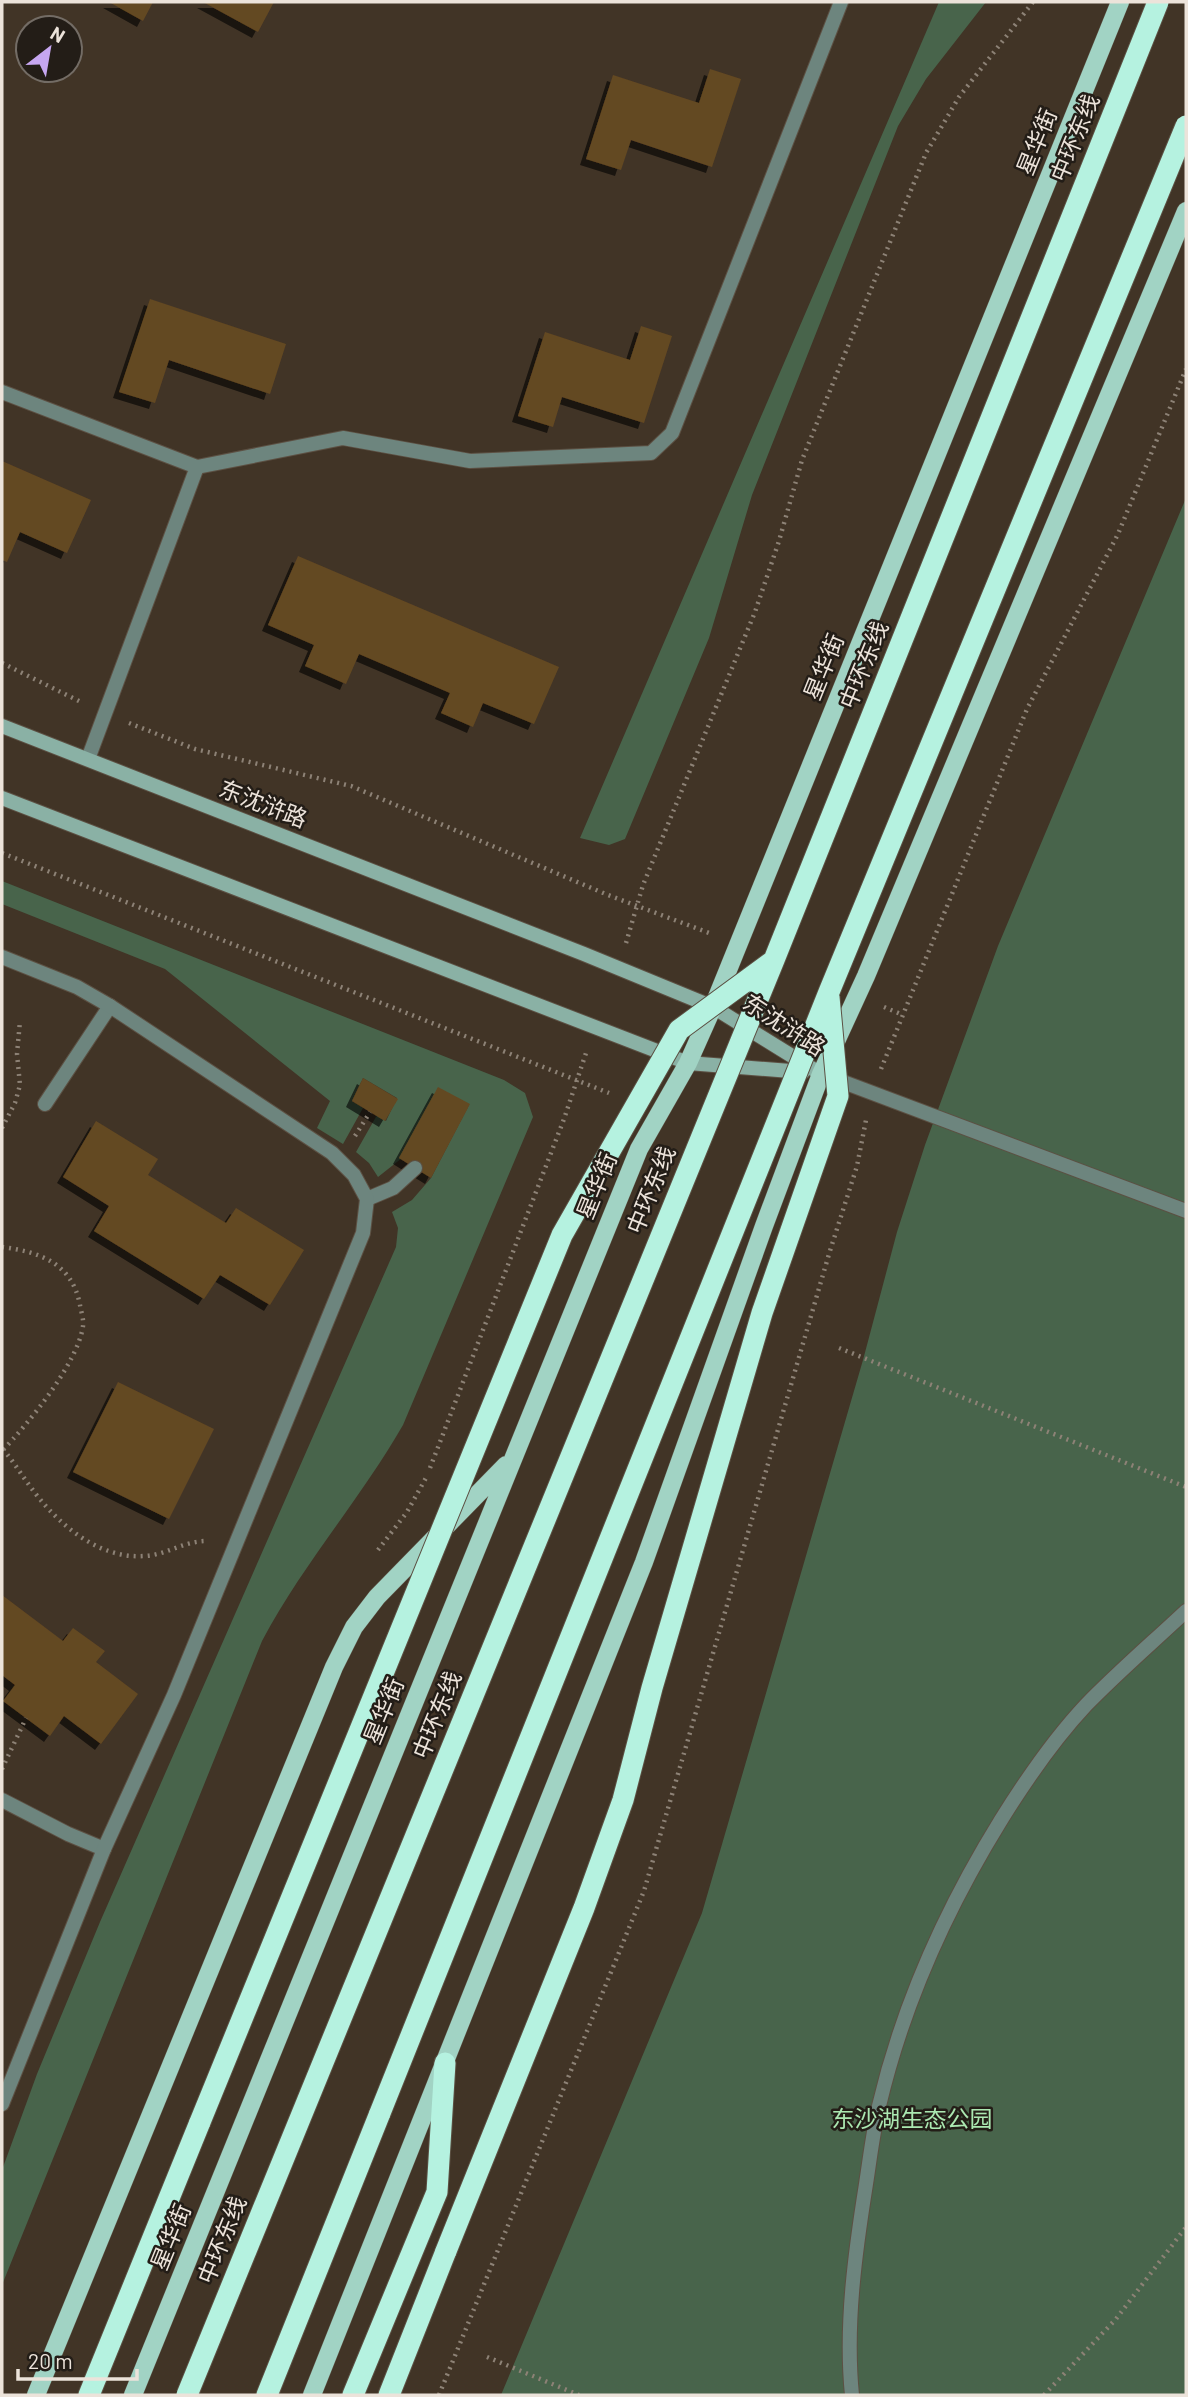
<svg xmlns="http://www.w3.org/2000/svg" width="1188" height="2397" font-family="Barlow,'Noto Sans SC',sans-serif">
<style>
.green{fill:#48644b}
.building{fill:#644821;filter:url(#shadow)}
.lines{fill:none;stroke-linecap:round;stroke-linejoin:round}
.lane-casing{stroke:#5c5043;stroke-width:16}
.street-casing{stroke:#5c5043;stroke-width:16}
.secondary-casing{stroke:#5c5043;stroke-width:16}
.primary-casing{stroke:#5c5043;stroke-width:19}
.highway-casing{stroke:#5c5043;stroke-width:23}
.path{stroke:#8d8276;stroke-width:4.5;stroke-dasharray:2 5;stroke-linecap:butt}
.lane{stroke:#6d857e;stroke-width:14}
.street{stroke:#6d857e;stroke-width:14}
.secondary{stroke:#8ab1a5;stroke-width:14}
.primary{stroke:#a1d3c4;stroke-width:18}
.highway{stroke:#b5f2e0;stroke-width:21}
.highway-bridge-casing{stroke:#5c5043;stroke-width:23;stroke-linecap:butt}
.highway-bridge{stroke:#b5f2e0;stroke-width:21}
.labels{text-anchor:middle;stroke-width:5;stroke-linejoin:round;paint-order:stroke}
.street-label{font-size:23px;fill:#ece3da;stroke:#231d17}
.park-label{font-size:23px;fill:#abe8b1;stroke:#231d17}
</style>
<defs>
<filter id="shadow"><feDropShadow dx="-6" dy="6" stdDeviation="0" flood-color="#0009"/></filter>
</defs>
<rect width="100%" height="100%" fill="#413426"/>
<path class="green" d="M939,2h47l-60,77 -28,47 -146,369 -43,143 -84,201 -16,6 -29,-7z
M1186,498v1897h-685l201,-482 161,-553 34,-128 28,-87 73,-199z
M2,881l502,199 21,13 8,24 -130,308c-43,75 -101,140 -141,216l-260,644v-115l35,-96 63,-152 296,-675 2,-19 -6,-16 20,-12 19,-22 38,-73 -91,72 -9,-14 -13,-11 21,-37 9,6 11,-23 -34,-20 -11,23 11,7 -20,36 -26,-16 13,-27 -165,-132 -163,-65z"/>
<path class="building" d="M109,2h44l-10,19z
M203,2h71l-16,30z
M710,69l31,10 -29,88 -81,-27 -10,30 -35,-11 27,-84 86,28z
M150,299l136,45 -16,50 -101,-34 -14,43 -36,-11z
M641,326l31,10 -28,87 -82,-26 -9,30 -35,-11 27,-84 85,28z
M2,461l89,39 -24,53 -47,-21 -13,30 -5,-2z
M298,556l261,111 -25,57 -51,-21 -10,24 -32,-14 9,-20 -91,-39 -13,30 -41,-18 9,-21 -46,-20z
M363,1078l35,21 -13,22 -33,-20z
M438,1087l32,17 -39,74 -32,-20z
M96,1121l62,38 -10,16 78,48 10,-15 68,42 -34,55 -50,-30 -16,24 -110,-68 15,-25 -46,-29z
M118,1382l96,47 -45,90 -96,-47z
M2,1595l61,46 10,-13 32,23 -9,11 42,32 -37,50 -37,-28 -14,20 -47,-35 12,-16 -13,-10z"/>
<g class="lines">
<defs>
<path id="lane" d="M830,1077l356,134
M45,1104l65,-98
M367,1199l26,-11 22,-20
M2,1800l66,34 36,15
M852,2395c-7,-69 3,-142 14,-211 4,-26 7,-52 13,-78 24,-102 67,-197 122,-286 23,-37 55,-83 85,-115 32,-33 67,-63 100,-94"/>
<path id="street" d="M2,392l195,75 146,-29 127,23 181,-8 21,-20 169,-431
M88,759l109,-292
M2,957l75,30 33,19 222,147 22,22 13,24 -4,34 -189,462 -70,154 -102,255"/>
<path id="secondary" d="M2,726l582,228 129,53 108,67
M2,798l686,265 115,9"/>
<path id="primary" d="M36,2395l298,-728 20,-40 23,-30 129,-132
M133,2395l506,-1246 49,-86 25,-56 407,-1005
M312,2395l332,-833 120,-336 57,-152 45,-98 320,-765"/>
<path id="highway" d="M89,2395l111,-273
M267,2395l113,-282
M353,2395l84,-203 8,-129
M389,2395l57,-144"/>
</defs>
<use href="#lane" class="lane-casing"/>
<use href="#street" class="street-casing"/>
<use href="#secondary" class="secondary-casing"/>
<use href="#primary" class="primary-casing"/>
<use href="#highway" class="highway-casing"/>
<path class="path" d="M2,663l81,40
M129,723l66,26 156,37 257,109 104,39
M2,853l607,240
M626,943l17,-58 112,-273 24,-71 23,-81 124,-307 33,-56 74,-95
M884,1007l19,8
M881,1069l146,-360 91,-175 68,-165
M2,1128l13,-25 5,-18 -3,-31 3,-33
M355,1136l15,-24
M2,1247c38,5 70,16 78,58 1,6 4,15 3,21 -5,37 -55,98 -81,125
M839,1348l347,139
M3,1449c13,16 23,33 36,49 25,31 63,61 105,58 23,-1 39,-15 63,-15
M430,1468l134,-349 22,-66
M378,1550l29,-38 20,-36
M2,1769l24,-51
M487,2357l92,38
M439,2395l205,-504 185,-637 28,-88 9,-46
M1044,2395l72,-76 70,-92"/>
<use href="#lane" class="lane"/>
<use href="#street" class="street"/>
<use href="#secondary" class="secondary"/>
<use href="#primary" class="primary"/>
<use href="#highway" class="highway"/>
<defs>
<path id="highway-bridge" d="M380,2113l449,-1121 357,-866
M200,2122l362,-887 117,-205 94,-69
M446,2251l138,-343 39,-108 29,-112 110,-375 76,-217 -9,-99
M187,2395l587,-1435 384,-958"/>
</defs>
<use href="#highway-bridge" class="highway-bridge-casing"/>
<use href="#highway-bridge" class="highway-bridge"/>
</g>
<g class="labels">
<g class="street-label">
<text transform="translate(1075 138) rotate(-68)" y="8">中环东线</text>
<text transform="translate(1037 142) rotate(-68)" y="8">星华街</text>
<text transform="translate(864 665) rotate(-68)" y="8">中环东线</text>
<text transform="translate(824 667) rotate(-68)" y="8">星华街</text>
<text transform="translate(263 804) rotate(21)" y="8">东沈浒路</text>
<text transform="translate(784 1025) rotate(33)" y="8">东沈浒路</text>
<text transform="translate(597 1186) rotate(-68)" y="8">星华街</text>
<text transform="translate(651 1190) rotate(-68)" y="8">中环东线</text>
<text transform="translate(384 1711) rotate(-68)" y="8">星华街</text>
<text transform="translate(437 1715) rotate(-68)" y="8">中环东线</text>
<text transform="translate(171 2237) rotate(-68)" y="8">星华街</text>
<text transform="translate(222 2240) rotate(-68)" y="8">中环东线</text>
</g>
<g class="park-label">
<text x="912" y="2127">东沙湖生态公园</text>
</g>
</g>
<rect width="1188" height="2397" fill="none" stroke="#ece3da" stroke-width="7"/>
<g transform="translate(49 49) rotate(31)"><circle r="33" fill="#231d17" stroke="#736c65" stroke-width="2"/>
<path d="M0-5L12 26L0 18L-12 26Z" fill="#c6a6f0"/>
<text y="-10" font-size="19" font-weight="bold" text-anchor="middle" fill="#ece3da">N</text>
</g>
<path d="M18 2369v10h119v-10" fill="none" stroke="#ece3da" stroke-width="3.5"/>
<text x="28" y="2369" font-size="21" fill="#ece3da" stroke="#231d17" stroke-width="5" paint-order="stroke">20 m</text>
</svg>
